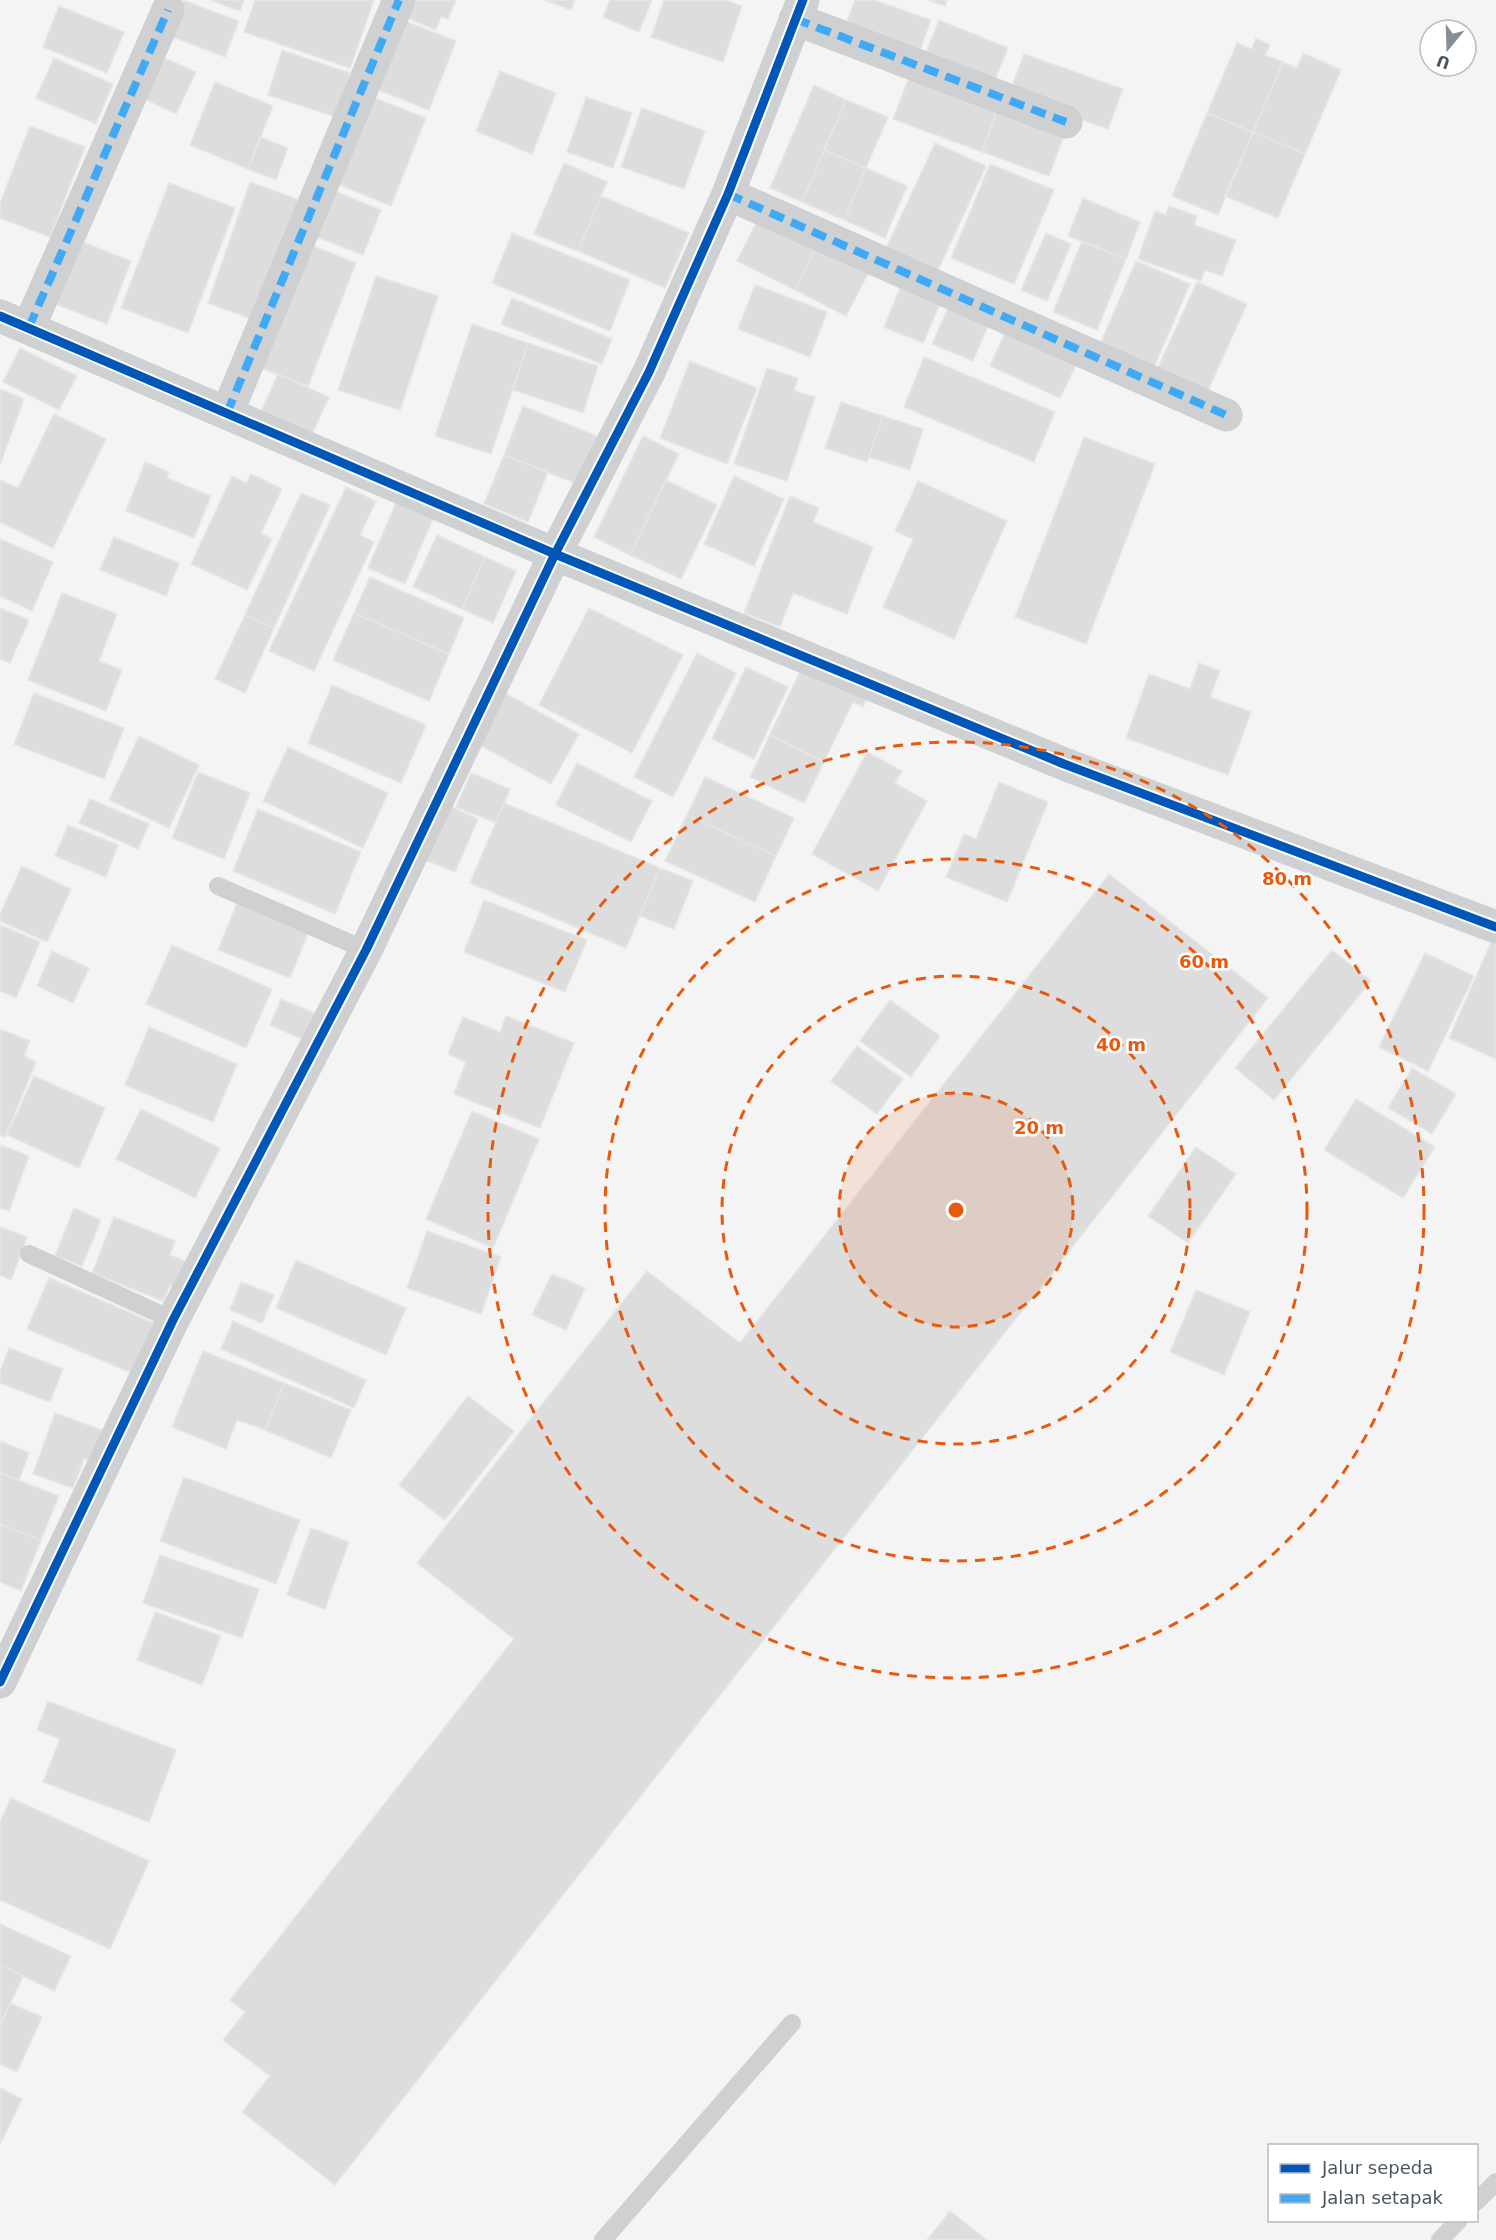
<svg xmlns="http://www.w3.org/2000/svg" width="1496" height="2240" font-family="'DejaVu Sans',sans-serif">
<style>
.building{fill:#ddddde;stroke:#e5e6e7;stroke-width:1.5}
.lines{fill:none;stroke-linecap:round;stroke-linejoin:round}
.service{stroke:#ced0d2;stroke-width:18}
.minor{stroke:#ced0d2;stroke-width:33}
.quiet{stroke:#3fa9f5;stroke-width:8;stroke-dasharray:15 8;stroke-linecap:butt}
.cycleway-casing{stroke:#fff;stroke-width:13}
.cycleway{stroke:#0057b8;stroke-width:9}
.ring{fill:none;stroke:#e8590c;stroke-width:3;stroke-dasharray:10 8}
.centre{fill:#e8590c;stroke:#fff;stroke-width:3}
.ring-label{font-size:18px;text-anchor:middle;font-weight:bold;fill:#e8590c;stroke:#fff;stroke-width:5;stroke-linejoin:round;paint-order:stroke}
</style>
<rect width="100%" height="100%" fill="#f4f4f4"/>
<path class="building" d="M183,0l56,21 -14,36 -55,-21z
M210,0h34l-4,11z
M255,0h119l-24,68 -106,-36z
M406,0h50l-8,19 -7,-2 -5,13 -36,-15z
M544,0h31l-4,10z
M610,0h42l-13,32 -36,-15z
M664,0h61l17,6 -19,56 -72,-25z
M855,0h19l57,20 -14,38 -74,-26z
M927,0h20l-2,6z
M59,6l65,26 -17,41 -64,-26z
M395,17l61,24 -27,69 -61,-24z
M939,20l69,28 -17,42 -69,-28z
M1256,38l14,7 -5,10 18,7 -30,70 -46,-19 30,-70 15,6z
M282,50l68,23 -14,44 -68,-22z
M1303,53l38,17 -36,84 -52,-22 30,-70 14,6z
M155,54l41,18 -20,42 -40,-19z
M1024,54l99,35 -15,40 -99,-35z
M54,58l59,26 -17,40 -60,-26z
M912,70l88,32 -18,50 -89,-33z
M500,71l56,22 -24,61 -56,-23z
M215,82l58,24 -25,63 -58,-24z
M814,85l32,15 -44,102 -32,-14z
M369,96l57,22 -35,88 -56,-23z
M586,97l46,16 -19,55 -46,-16z
M846,100l42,17 -22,51 -42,-18z
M1000,102l67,25 -18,49 -67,-24z
M642,108l63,23 -21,58 -63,-22z
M1207,113l46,19 -35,83 -46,-19z
M30,126l55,21 -35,90 -50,-19v-15z
M1253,132l52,22 -27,64 -53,-22z
M260,137l28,11 -12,32 -28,-11z
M935,143l51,23 -50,109 -51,-24z
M824,150l42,18 -22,52 -42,-18z
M564,163l43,19 -29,69 -44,-17z
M990,164l64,26 -40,94 -63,-26z
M866,168l41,18 -22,52 -41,-18z
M250,182l55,20 -43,121 -54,-20z
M169,183l66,25 -47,125 -67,-25z
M327,188l54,22 -18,45 -54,-21z
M601,196l88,37 -24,55 -87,-37z
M1083,198l57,24 -14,37 -58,-23z
M1169,206l28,10 -3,9 42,15 -14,36 -17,-6 -4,11 -63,-22 17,-48 11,4z
M761,213l58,29 -24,48 -58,-29z
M512,233l118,47 -20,51 -118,-48z
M1046,233l25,11 -24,57 -26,-11z
M80,241l51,20 -24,63 -52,-20z
M1082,241l44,18 -29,71 -44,-18z
M819,242l52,26 -25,48 -51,-26z
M308,244l48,19 -48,123 -48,-18z
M1136,261l54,23 -38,88 -54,-23z
M376,276l62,20 -38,114 -62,-20z
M904,278l40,17 -21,48 -39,-16z
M1197,282l50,22 -41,91 -50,-23z
M755,285l72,27 -17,45 -72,-28z
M512,298l100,41 -10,25 -101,-40z
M951,301l40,17 -18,43 -41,-17z
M472,324l56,19 -37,111 -56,-18z
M1009,324l71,33 -20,41 -70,-32z
M528,343l70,23 -15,47 -70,-23z
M20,348l57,28 -18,34 -56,-28z
M924,357l131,55 -21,50 -130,-55z
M690,361l67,27 -30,76 -67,-26z
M767,368l31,10 -4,13 21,6 -28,84 -53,-17z
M278,374l51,23 -17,37 -51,-22z
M0,389l24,10 -24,66z
M841,402l42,14 -16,46 -42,-14z
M523,406l76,31 -19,48 -76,-30z
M54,414l52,25 -53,109 -53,-26v-42l18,8z
M883,416l40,13 -13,41 -41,-13z
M643,436l36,18 -49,101 -36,-18z
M1084,437l71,27 -69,180 -71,-27z
M504,455l44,17 -20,50 -44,-18z
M145,462l24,10 -2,6 44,18 -17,42 -68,-27z
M251,474l31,15 -21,44 11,6 -25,51 -56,-26 41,-88 14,7z
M734,476l50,23 -30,67 -50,-22z
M666,480l51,25 -36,74 -51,-24z
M918,481l89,40 -53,118 -71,-32 30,-68 -18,-8z
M346,487l30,14 -16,34 14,7 -60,129 -45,-20z
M301,493l29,12 -56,123 -29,-13z
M790,496l29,12 -6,14 60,25 -26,67 -54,-21 -13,34 -36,-14z
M398,498l37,16 -30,70 -37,-16z
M437,535l48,22 -23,52 -49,-22z
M114,537l65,26 -13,33 -66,-26z
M0,539l53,23 -21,49 -32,-15z
M485,557l31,14 -23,52 -31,-14z
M370,577l94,41 -15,36 -95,-41z
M62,593l55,21 -18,47 23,9 -16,41 -78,-31z
M0,608l29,12 -19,43 -10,-4z
M589,608l94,47 -51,98 -93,-48z
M354,613l95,41 -20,47 -96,-41z
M245,615l29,13 -29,65 -30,-14z
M697,653l39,20 -63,124 -39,-20z
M806,659l65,31 -8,17 -10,-5 -29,60 -54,-27z
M1199,663l21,8 -10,26 41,15 -23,63 -102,-37 23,-64 41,15z
M746,667l42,20 -34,72 -42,-20z
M332,685l94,40 -25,58 -93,-40z
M501,691l78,43 -28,50 -77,-42z
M34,693l90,35 -20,51 -90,-35z
M770,735l54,27 -20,41 -54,-26z
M139,736l60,29 -30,63 -60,-28z
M288,747l100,46 -25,55 -100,-47z
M867,752l35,19 -7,12 32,18 -49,90 -66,-37z
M577,763l75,38 -21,41 -75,-37z
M198,772l52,21 -26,66 -52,-21z
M471,773l39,16 -14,34 -40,-16z
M705,777l89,41 -18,38 -89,-41z
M999,782l49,20 -41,100 -61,-25 18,-43 12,5z
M90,799l59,25 -11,25 -59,-26z
M504,803l156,65 -34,80 -156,-65z
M449,806l29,13 -23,53 -30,-12z
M258,809l103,43 -26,62 -102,-43z
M687,815l89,41 -21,46 -90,-41z
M68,825l50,20 -12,32 -51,-21z
M22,866l49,23 -24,53 -47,-21v-7z
M660,868l33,13 -19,48 -34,-13z
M1109,874l159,124 -933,1187 -93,-73 28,-36 -47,-36 22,-28 -15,-12 284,-361 -97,-76 230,-292 93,72z
M484,900l103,40 -22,52 -101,-40z
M237,903l72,28 -19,47 -72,-28z
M0,925l40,17 -24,56 -16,-7z
M1494,936h2v123l-47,-21z
M172,945l100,44 -26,59 -100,-44z
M1332,950l39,31 -97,119 -39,-32z
M52,951l37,17 -16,35 -36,-17z
M1425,953l49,23 -46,95 -49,-24z
M281,999l33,14 -12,26 -32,-14z
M890,1000l50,36 -29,41 -51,-36z
M506,1016l68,27 -34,85 -86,-34 12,-32 -18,-8 15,-37 37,15z
M149,1027l88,37 -24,58 -88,-37z
M0,1029l30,12 -6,15 12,6 -31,75 -5,-2z
M857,1046l46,33 -26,35 -46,-33z
M1412,1068l44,26 -24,40 -44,-26z
M34,1076l71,32 -26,60 -72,-33z
M1356,1099l79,48 -32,51 -79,-48z
M141,1109l79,39 -25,50 -79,-39z
M472,1111l67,28 -46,109 -67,-29z
M0,1145l29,11 -20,55 -9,-3z
M1196,1147l40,27 -48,69 -40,-27z
M74,1208l27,12 -19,46 -27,-10z
M114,1217l61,24 -5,14 16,6 -10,27 -6,-3 -7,16 -71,-28z
M0,1227l27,10 -16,43 -11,-5z
M427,1231l74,26 -20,57 -74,-26z
M296,1260l110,48 -20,47 -110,-47z
M552,1274l33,14 -19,42 -34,-15z
M49,1278l112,48 -22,50 -112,-47z
M241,1282l33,13 -12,28 -32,-13z
M1196,1290l54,22 -26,63 -54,-23z
M233,1321l133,59 -12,28 -133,-59z
M9,1348l54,21 -13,33 -50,-19v-11z
M203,1351l81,32 -19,47 -28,-10 -11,29 -54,-22z
M284,1383l67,27 -20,48 -66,-28z
M468,1396l46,35 -69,89 -46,-35z
M55,1413l58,21 -11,31 -18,-6 -11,29 -40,-14z
M0,1441l29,12 -10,27 -19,-7z
M0,1473l59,23 -18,44 -41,-16z
M184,1477l116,43 -24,64 -116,-43z
M0,1524l41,16 -20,51 -21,-9z
M311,1528l38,14 -24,67 -38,-14z
M160,1555l99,34 -17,49 -99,-35z
M155,1612l66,24 -19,49 -65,-25z
M48,1701l128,49 -27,72 -106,-40 17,-43 -23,-9z
M11,1798l138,63 -39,88 -110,-49v-78z
M0,1924l71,32 -17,35 -54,-26z
M0,1965l23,11 -23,50z
M10,2003l32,14 -25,55 -17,-8v-38z
M0,2088l22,11 -22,46z
M950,2211l37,29h-60z"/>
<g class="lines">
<path class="service" d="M218,886l148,64
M29,1254l144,66
M1476,2202l20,-20
M603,2240l189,-217
M1440,2240l19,-20"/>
<path class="minor" d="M795,19l271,103
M728,194l498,221
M0,316l555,238 509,210 432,163
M29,327l139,-317
M227,413l172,-413
M0,1682l173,-362 193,-370 189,-396 94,-182 79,-178 75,-194"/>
<path class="quiet" d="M795,19l271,103
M728,194l498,221
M29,327l139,-317
M227,413l172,-413"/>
<defs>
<path id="cycleway" d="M0,316l555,238 509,210 432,163
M0,1682l173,-362 193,-370 189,-396 94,-182 79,-178 75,-194"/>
</defs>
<use href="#cycleway" class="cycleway-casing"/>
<use href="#cycleway" class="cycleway"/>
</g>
<circle cx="956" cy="1210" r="117" fill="#e8590c" fill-opacity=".12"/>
<g class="ring">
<circle cx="956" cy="1210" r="117"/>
<circle cx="956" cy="1210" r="234"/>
<circle cx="956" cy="1210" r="351"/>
<circle cx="956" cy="1210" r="468"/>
</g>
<circle cx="956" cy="1210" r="9" class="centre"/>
<g class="ring-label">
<text x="1287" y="885">80 m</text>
<text x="1204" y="968">60 m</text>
<text x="1121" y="1051">40 m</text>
<text x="1039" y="1134">20 m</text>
</g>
<rect x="1268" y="2144" width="210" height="78" fill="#ffffff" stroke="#b7bbc0" stroke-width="1.5"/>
<rect x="1280" y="2164" width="30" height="9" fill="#0057b8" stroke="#b7bbc0" stroke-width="1.5"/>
<text x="1322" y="2174" font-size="18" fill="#4a5661">Jalur sepeda</text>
<rect x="1280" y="2194" width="30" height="9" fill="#3fa9f5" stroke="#b7bbc0" stroke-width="1.5"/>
<text x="1322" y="2204" font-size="18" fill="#4a5661">Jalan setapak</text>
<g transform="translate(1448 48) rotate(199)"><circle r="28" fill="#ffffff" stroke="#b7bbc0" stroke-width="1.5"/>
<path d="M0-4.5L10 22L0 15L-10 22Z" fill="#868d94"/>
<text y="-9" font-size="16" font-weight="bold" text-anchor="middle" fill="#4a5661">U</text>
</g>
</svg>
